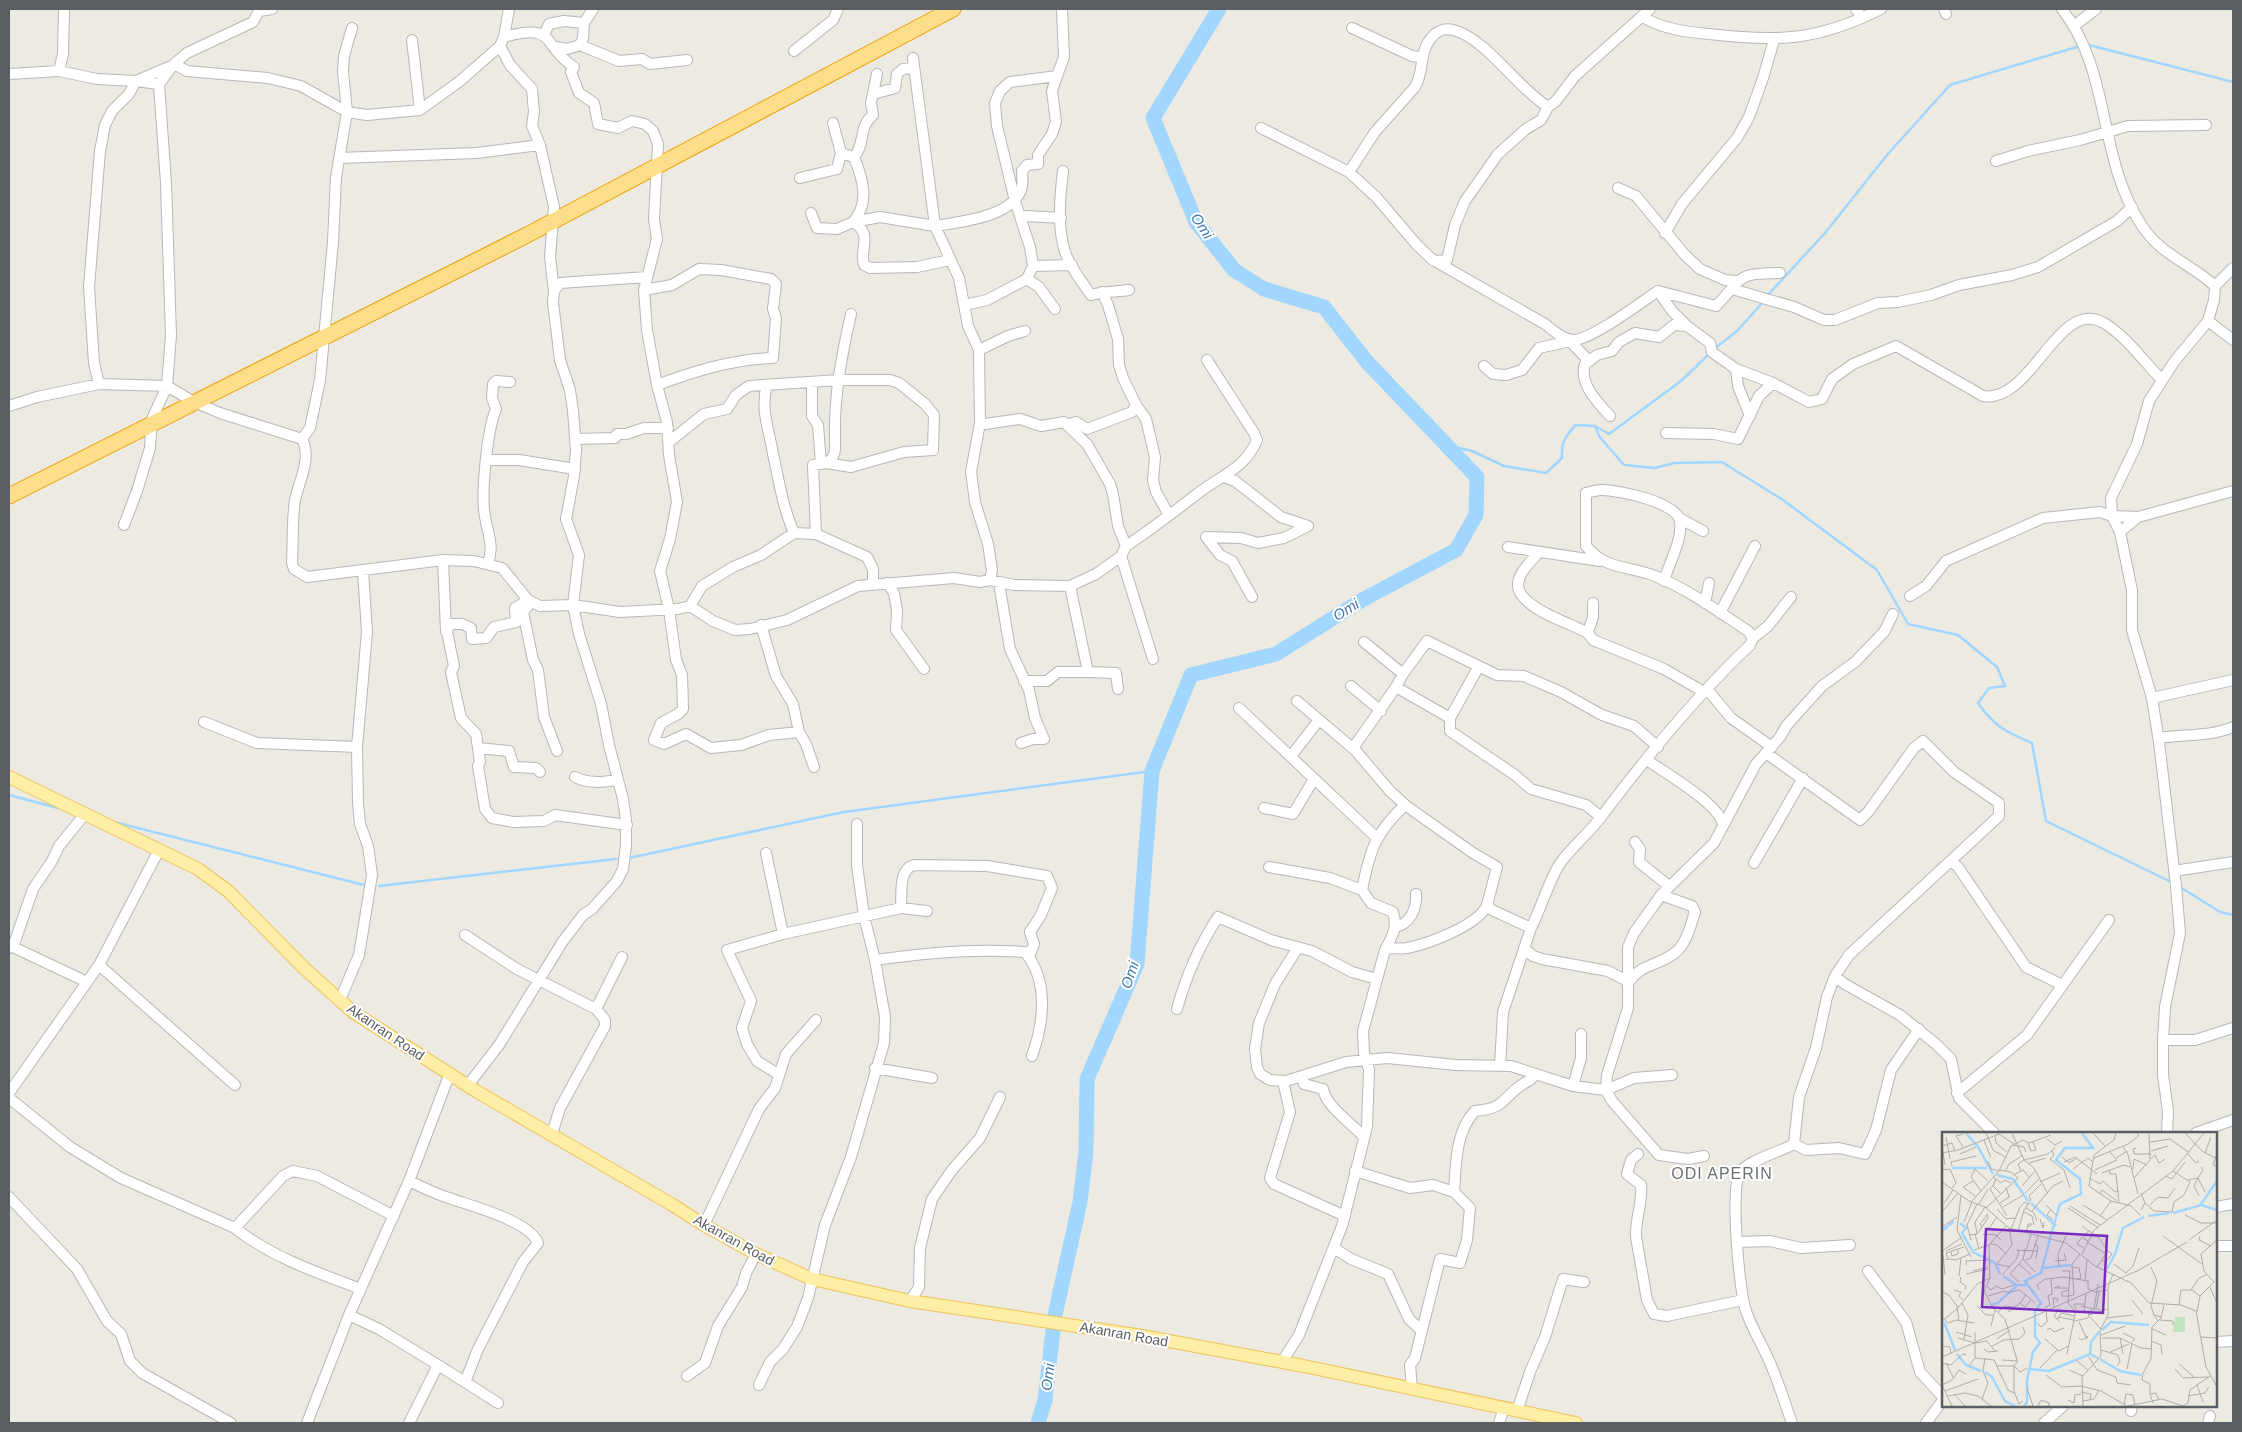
<svg xmlns="http://www.w3.org/2000/svg" width="2242" height="1432" font-family="Helvetica,sans-serif">
<style>
.lines{fill:none;stroke-linecap:round;stroke-linejoin:round}
.stream{stroke:#a1d7fe;stroke-width:2.5}
.river{stroke:#a1d7fe;stroke-width:15}
.minor-casing{stroke:#b5b8bc;stroke-width:12}
.major-casing{stroke:#efc259;stroke-width:14}
.highway-casing{stroke:#ec9f03;stroke-width:17}
.minor{stroke:#fff;stroke-width:10}
.major{stroke:#feeea6;stroke-width:12}
.highway{stroke:#fbdd8a;stroke-width:15}
.labels{text-anchor:middle;stroke-width:4;stroke-linejoin:round;paint-order:stroke}
.street-label{font-size:14px;fill:#5a5e63;stroke:#fff}
.water-label{font-size:15px;font-style:italic;fill:#3f78af;stroke:#fff}
.quarter-label{font-size:16px;letter-spacing:1px;fill:#6b7075;stroke:#fff}
.inset-river{fill:none;stroke:#a1d7fe;stroke-width:2.5}
.inset-road{fill:none;stroke:#aeaeab;stroke-width:1}
.view{fill:#7b2cbf;fill-opacity:0.15;stroke:#7b2cbf;stroke-width:2.5}
.inset-edge{fill:none;stroke:#5a5e63;stroke-width:2.5}
</style>
<rect width="100%" height="100%" fill="#edeae2"/>
<g class="lines">
<path class="stream" d="M2089,45l144,37
M1767,296l58,-63 62,-78 63,-70 130,-39
M1714,349l23,-18 27,-30
M1595,426l4,10 25,29 31,3 19,-5 48,-1 61,38 94,70 31,54 50,11 39,32 8,19 -16,2 -11,15c16,23 28,29 54,40l14,78 127,62
M1450,446l22,5 32,15 42,7 16,-15c-1,-15 3,-22 14,-33l19,1 14,8 72,-53 29,-28
M9,795l49,13
M114,822l254,64
M629,858l215,-46 308,-41
M379,886l237,-27
M2180,887l40,25 13,3"/>
<path class="river" d="M1055,1315l25,-113 6,-50 1,-73 50,-115 15,-193 39,-96 85,-21 86,-54 94,-50 20,-35 1,-38 -110,-115 -43,-55 -60,-18 -30,-19 -38,-48 -43,-104 66,-109
M1038,1423l7,-23 8,-70"/>
<defs>
<path id="minor" d="M260,9l-7,13 -66,31 -13,11 13,7 81,7 33,8 46,26 20,3 53,-5 40,-29 40,-35 4,-9 5,-28
M1856,9l6,9
M1944,9l2,5
M2062,9c50,64 35,149 80,217 20,30 48,37 73,60
M260,11l12,-2
M1643,17c19,12 44,15 66,17 70,8 108,7 172,-25
M2075,25l21,-16
M1352,28l60,28 9,1
M544,35l5,-11 15,-3 20,2
M504,37c54,-15 37,9 70,30l-3,5 8,21 15,10 4,21 20,4 14,-7 13,3 8,7 5,13 -4,75 3,20 -13,51 3,40 10,55 10,37 2,33 8,47 -7,37 -10,32 9,38 7,51 6,15 1,34 -5,5 -17,9 -7,17 10,4 22,-10 25,14 30,-3 28,-10 30,-3
M412,40l8,70
M580,45l39,16 23,-2 8,5 37,-4
M556,47l11,2 13,-4 3,-7 1,-15 9,-14
M794,51l39,-31 5,-11
M59,71l38,8 39,2 35,-15
M9,74l50,-3 4,-17 1,-45
M873,94l22,-6 2,-14 6,-5 11,-1
M1261,128l88,44 28,26 40,47 17,16 13,-1 8,-35 10,-24 33,-47 28,-25 15,-9 7,-13
M540,145l14,62 -4,50 4,34
M841,153l13,4c12,-14 4,-30 19,-42l-2,-12 6,-29
M339,158l138,-5 63,-8 -8,-19 2,-14 -2,-23 -22,-24 -10,-19
M1996,161l32,-10 52,-11 48,-14 78,-1
M1063,171c-3,25 -6,56 2,81 5,15 17,30 26,43 13,-4 25,-3 38,-5
M1349,172l26,-40 40,-45c10,-17 3,-34 17,-50 5,-6 13,-9 21,-7 33,8 64,58 95,77l8,-6 19,-25 75,-67
M800,178l37,-9 4,-16 -8,-30
M1618,188l18,8 49,59 15,14 25,11 11,1
M811,213l6,15 20,1 16,-7c21,13 6,25 11,43l6,3 47,-1 33,-7
M1021,219l5,-3 35,2
M853,222l27,-5 55,9 -22,-168
M853,222c17,-19 10,-43 1,-65
M1665,233l17,-29 55,-66 12,-21 14,-39 11,-38
M1435,261l110,63c8,6 19,17 30,16 20,-3 65,-37 83,-49l58,15c28,-29 20,-33 64,-33
M1033,266l39,-1
M1027,279l12,8 16,22
M1732,289l62,18 30,13h11l43,-17 20,-1 33,-7 28,-10 53,-10 26,-8 79,-46 15,-14
M644,290l28,-5 27,-16 22,1 50,9 5,5 -3,25 3,9 -3,40c-40,1 -78,13 -116,27
M1658,291l14,20 15,15 23,17 2,9 24,17 2,17 12,30
M1102,292l6,13 10,34 1,26 4,13 13,27 10,14 9,38 -2,23 3,12 13,23
M964,305l23,-5 40,-21 6,-13 -3,-19 -15,-46 -18,-75 -2,-23 5,-12 10,-9 47,-6 7,-19 -2,-48
M2208,321l25,19
M979,350l29,-14 17,-5
M1484,366l9,8 13,1 16,-5 17,-22 31,-7 18,19
M1736,369l37,14
M812,383v33l6,9 3,39
M99,384l-5,-21 -5,-76 11,-136 5,-26 7,-14 17,-17 7,-13 23,3
M767,385c-7,24 2,44 6,69 6,27 10,54 21,79
M9,406l28,-9 62,-13 68,2 25,15 28,12 82,26c10,19 -3,42 -7,61 -3,20 -2,43 -3,63l2,6 13,8 136,-17 31,1 28,7 26,32 12,6 33,-1 47,7 58,-3 12,-3 23,15 22,9 15,-1 37,-9 71,-34 96,-8 26,4 10,-2 24,5 56,1 26,-12 25,-18 5,-10c26,-17 50,-36 75,-55 22,-16 45,-24 56,-51l-3,-7 -47,-73
M1610,416c-11,-12 -32,-33 -25,-52l12,-9 15,-4 7,-9 16,-9 24,4 15,-12 13,1
M980,423l5,1 35,-5 21,7 23,-4 3,3 20,19 23,40 3,10 5,32 8,20
M1067,425l9,-3 11,7 45,-17 4,-7
M1666,433l48,1 24,5 21,-43 14,-13 36,19 13,-3 10,-20 21,-15 43,-18 87,50c49,8 75,-100 121,-73 22,13 40,39 58,57
M302,439l8,-11 10,-48 13,-138 3,-65 11,-65 -4,-41 1,-15 8,-28
M575,439l40,-1 2,-4h9l18,-6h24
M669,442l35,-28 23,-5 9,-14 13,-9 90,-6h51l9,3 26,21 9,11 -1,35 -29,2 -53,15 -25,-4 -13,2 3,69
M487,460h32l56,9
M826,463c11,-6 9,-15 9,-27 -1,-41 7,-82 16,-122
M1224,477l11,4 46,36 27,9 -24,12 -26,5 -17,-5 -35,-1 14,18 12,6 20,36
M1679,518l24,13
M124,525l13,-34 13,-43 2,-29 15,-33 4,-51 -5,-152 -7,-99 15,-20
M2120,532l-8,-16 -1,-18 26,-54 12,-43 25,-39 34,-41 6,-21 1,-14 18,-18
M1508,547l92,14
M1539,552c-7,9 -21,20 -21,33 0,19 39,34 53,40 10,5 16,5 22,15l71,29 40,23
M1121,556l32,103
M443,560l3,71
M488,563c7,-19 -2,-33 -4,-53 -2,-24 3,-79 12,-101l-4,-11 1,-14 3,-3 14,1
M990,580l2,-10 -4,-26 -13,-42 -4,-30 9,-49 -1,-73 -11,-24 -9,-48 -24,-52c24,-4 81,-9 87,-40 1,-4 0,-11 0,-15l5,-6 11,-1v-9l14,-21 4,-12 -4,-31 5,-15
M887,583l7,10 3,17 -1,20 28,39
M999,583l11,66 19,41 6,28 9,21h-11l-12,4
M1070,586l18,86 28,1 2,16
M1910,596l16,-10 20,-25 97,-43 57,-6 12,4 26,1
M528,600l-13,8 1,14 -22,5 -8,11 -14,1 -1,-11 -9,-4h-13l-2,8 7,34 -3,6 10,46 15,16 4,28 -2,4 7,43 7,9 21,4 31,-1 11,-6 72,10
M528,600v6l-5,6 10,48 5,10 6,47 13,34
M1705,603l4,-20
M690,606l12,-20 31,-19 28,-12 33,-22 22,1 51,23 6,12v16
M1720,613l35,-67
M761,625l15,51 17,28 6,28 7,12 8,23
M1588,632l5,-15v-14
M1753,638l15,-12 23,-29
M1364,642l39,32 -7,13 54,31v13l65,44 16,14 55,16 15,12
M1403,674l24,-33 70,34 27,1 37,16 41,23 32,11 24,21
M1024,681h23l11,-9h30
M1351,686l30,25
M1707,689l24,29 41,29
M2152,698l81,-18
M1297,701l59,50 33,39 16,15 68,48 24,14 -10,38 5,5 39,18 -28,84 -3,54
M1239,708l138,130
M1450,718l29,-52
M204,722l53,21 100,4
M2159,738c25,-4 50,-1 74,-11
M478,748l31,3 5,16 22,1 4,4
M1353,748l43,-61
M1766,753l94,67 8,-8 46,-64 9,-7 31,31 45,31v13l-150,139 -14,21 -8,21 -11,51 -17,49 -5,47c-14,8 -45,16 -54,28 -10,14 -1,120 6,139 5,15 14,30 21,45 10,21 17,45 25,67
M1291,756l28,-36
M1647,760c18,13 73,44 76,65
M575,777c14,7 28,5 43,3
M1264,808l29,6 21,-35
M1635,842l5,7 -1,13 30,24
M766,853l17,81
M1951,861l7,6 68,100 36,18
M1754,863l49,-85
M1269,867l61,11 32,12
M2174,871l59,-9
M901,908c1,-15 -3,-38 13,-43l73,1 60,10 5,12 -11,27 -11,17 4,12 -5,13
M1395,927c15,-3 22,-18 21,-33
M1531,928c9,-17 20,-53 30,-66 12,-16 28,-29 40,-45 46,-61 94,-120 149,-172l3,-7 -5,-7c-29,-19 -60,-42 -93,-55 -27,-11 -48,-5 -69,-30v-53c5,-1 10,-3 15,-3 17,0 76,12 79,31 3,18 -11,42 -16,60
M465,935l52,34 79,40
M13,947l20,-58 19,-28 7,-15 26,-32
M9,948l4,-1 74,35
M1524,948l9,8 9,3 66,12 21,11c13,-20 32,-16 48,-31 10,-9 14,-27 18,-39l-3,-6 -31,-11
M1297,949l-22,35 -16,39 -4,26 2,18 3,7 10,6 16,1 60,-19 41,-4 69,7 55,1 62,20 33,4 28,-12 38,-3
M1385,950c7,-13 13,-23 8,-38l-22,-9 -9,-13c8,-40 13,-57 43,-85
M875,960c49,-7 100,-12 150,-8 24,29 19,70 7,104
M99,965l136,120
M1835,976l8,7 57,32 36,29 15,15 8,39 35,35
M340,1000l19,-45 13,-80 -4,-29 -8,-22 -2,-21 -1,-56 10,-115 -4,-61
M1177,1009c9,-33 22,-63 41,-92l53,23 41,11 40,21 25,7
M2163,1040h32l38,-12
M875,1068l57,10
M778,1074l-21,-13 -10,-17 -5,-16 9,-27 -24,-51 56,-16 118,-26 26,3
M1302,1078l2,6 19,5c3,18 30,35 41,48
M1283,1081l7,31 -20,66 4,6 71,32
M468,1085l31,-40 64,-104 20,-26 9,-6 25,-28 6,-12 3,-23v-26l-3,-21 -14,-54 -8,-41 -22,-70 -6,-29 6,-50 -13,-36 8,-43 2,-26 -3,-39 -3,-21 -10,-30 -7,-58 1,-11 6,-8 87,-6
M1573,1086l8,-28v-24
M9,1093l90,-128 60,-115
M1957,1093l70,-58 82,-115
M9,1098l61,49 51,31 114,50c36,29 83,45 126,61
M2167,1133l1,-22 -5,-36v-35l2,-33 15,-74 -4,-47 -17,-144 -7,-44 -20,-68v-40l-12,-58 18,-15 95,-26
M2196,1133l37,-13
M552,1134l8,-26 45,-82v-6l-9,-11 26,-52
M1794,1144l12,6 33,-2 26,6 11,-24 15,-60 28,-41
M1638,1154l-7,6 -4,14 14,11c2,17 -6,34 -5,52l11,63 7,14 13,2 76,-16
M1704,1156l-16,3 -29,-4 -47,-54 -6,-11 1,-15 21,-67v-61l6,-14 27,-38 53,-52 42,-79 24,-27 7,-12 35,-39 33,-24 29,-30 9,-18
M1355,1171l55,17 23,-3 21,7 16,16 -3,32 -7,23 -20,-4 -25,99 -5,7 2,24
M409,1181c13,6 27,13 40,17 22,8 81,23 89,45l-15,19 -45,87 -13,33
M1454,1192c2,-27 1,-60 21,-81 32,-3 25,-12 48,-27 6,-4 8,-3 12,-10
M9,1197l68,72 30,52 14,13 9,27 12,12 89,50
M2216,1207l17,-3
M704,1225l55,-116 16,-21 11,-34 30,-34
M235,1228l48,-52 10,-5 24,5 77,40
M1737,1242l33,-1 31,7 49,-3
M2216,1246h17
M1334,1248l17,11 37,15 21,45 12,11
M1868,1271l38,51 14,50 23,25
M910,1301l9,-14 1,-39 12,-49 20,-29 28,-32 20,-41
M349,1315l30,14 59,36 -29,58
M2216,1342l17,-1
M1282,1362l17,-27 43,-109 25,-99 2,-57 -5,-17 -1,-22 22,-81c6,-4 15,0 22,-2 21,-4 72,-23 80,-43
M438,1365l60,38
M687,1376l18,-13 13,-37 24,-39 4,-14 10,-19
M759,1385l11,-23 13,-13 14,-22 11,-29 17,-73 26,-68 33,-114 1,-26 -10,-57 -11,-44 -7,-51v-41
M1517,1411l13,-39 15,-35 18,-58 21,3
M2131,1411l1,-5
M307,1423l42,-108 60,-134 41,-108
M1499,1423l5,-15
M1926,1423l17,-23
M2044,1423l19,-17
M2208,1423l2,-7"/>
<path id="major" d="M9,777l189,92 30,22 76,77 49,44 123,79 195,113 33,21 52,29 56,25 98,22 232,35 162,30 272,57"/>
<path id="highway" d="M9,496l518,-261 426,-226"/>
</defs>
<use href="#minor" class="minor-casing"/>
<use href="#major" class="major-casing"/>
<use href="#highway" class="highway-casing"/>
<use href="#minor" class="minor"/>
<use href="#major" class="major"/>
<use href="#highway" class="highway"/>
</g>
<g class="labels">
<g class="street-label">
<text transform="translate(386 1032) rotate(34)" y="5">Akanran Road</text>
<text transform="translate(734 1240) rotate(29)" y="5">Akanran Road</text>
<text transform="translate(1124 1334) rotate(10)" y="5">Akanran Road</text>
</g>
<g class="water-label">
<text transform="translate(1202 226) rotate(57)" y="5">Omi</text>
<text transform="translate(1346 610) rotate(-32)" y="5">Omi</text>
<text transform="translate(1130 975) rotate(-71)" y="5">Omi</text>
<text transform="translate(1048 1377) rotate(-83)" y="5">Omi</text>
</g>
<g class="quarter-label">
<text x="1722" y="1179">ODI APERIN</text>
</g>
</g>
<g transform="translate(1942 1132)">
<rect width="275" height="275" fill="#edeae2"/>
<path d="M233,185h10v15h-12z" fill="#bfe5be"/>
<path class="inset-river" d="M24,1l12,14 15,27M10,36h35M55,43l16,4 15,22M89,71l25,23M259,72l16,-23M231,81l28,-8 16,5M206,84l21,-3M18,91l6,5 -4,5 11,19 22,11 5,11M0,99l12,-10M108,106l10,-34 21,-10 -1,-15 -24,-19 9,-12h28l-11,-15M101,136l28,-3M165,137l8,-15 8,-26 21,-11M61,144l15,10M49,173l7,-2 19,-18h9M2,190l11,28M160,198l9,-8 38,3M15,222l9,11 15,6M148,222l1,-12 8,-10M158,227l20,12 21,4M88,237l19,2 41,-17 8,4M43,240l7,5 13,24 10,5M82,274l3,-4v-22l6,-28 7,-9 -5,-7v-25l6,-8 -16,-22 16,-8 9,-34"/>
<path class="inset-road" d="M44,1l7,17 14,8M70,1l12,27 10,8 14,26M151,1l12,13M174,1l-2,7 -20,15 -5,31 22,15 20,5 9,9M243,1l17,18 15,8M53,4l1,7 11,9M4,5l4,22M105,7l8,6 7,-4M42,8l7,18M208,10l20,-3 18,13M86,11l3,8 5,-1 -3,-8M71,13l11,2 2,5M21,15l-7,-11 7,-2M194,16l-3,1 1,5h17M110,19l2,4 -4,4 14,11 6,18M185,19l11,43M209,19l17,-5M0,21l16,-3 41,-16 15,10M245,21l9,10 3,-2M263,21l6,-16M275,21l-4,12 4,1M18,22l16,-7M120,25l7,6 8,-5M152,26l34,-14 11,-8 -2,-3M174,26l10,-6 -3,-6M209,27l4,-4 4,8 6,-4M46,29l3,8 8,2M122,30l11,-5 22,17M87,31l17,-5M3,33l-3,-19 10,-3 3,8M10,34l-1,-4 25,-6M131,37l15,-11 5,4M191,37l1,-10 13,6M0,38l8,-1 6,14 -4,5M64,38l3,-6 14,-9M153,38l22,-10 -8,-9M167,38l1,4h6l3,29M79,39l-3,-7 6,-4 24,-6 7,-6M160,41l22,-8 6,2M73,42l8,-4 6,7M223,44l7,3 13,-17M51,45l3,2 -3,7 7,7M147,46l11,6 3,-3 12,11 4,-1M192,46l16,-18 -1,-27M256,46l-4,8 5,10M256,46l7,14M54,47l5,4 4,-3 6,3M246,48l10,-2 5,-8 -2,-3M31,49l-10,6 12,9M0,50l27,19 16,6 24,21 57,15 29,23 36,17 18,20 32,2 15,6 10,56 11,20M98,50l20,-9M51,53l-3,4 17,27M80,54l13,-15M39,59l-10,-14 4,-8 13,12M83,61l14,-14M199,61l4,10 -4,7M158,62l2,-4 15,11M19,63l-4,35 14,27M29,70l28,-31 12,-25 12,-6 6,3 22,-8M2,71l9,-13M58,71l9,-6 -3,-10M203,71l9,8 18,1 2,-10 10,-7 6,-13 -17,-11M37,72l9,-15M104,73l11,11M141,73l24,15M208,73l8,-8 10,1 7,-10M128,74l30,19M61,75l20,-12M44,76l32,-30 -7,-6 -11,-2M84,76l8,5 3,8M126,76l29,19M55,77l9,10 9,-1M109,77l-4,6 6,5M90,79l21,-25 10,-5M0,80l16,-19M82,80l8,4 2,9M243,83l16,8h16M158,84l11,-15M98,87l3,9 1,-6M22,90l8,-20M140,94l17,12 9,13 -11,16M0,95l15,-10M40,95l-2,-3 8,-10M67,96l3,17 -15,19 13,3M69,97l9,-22 5,-5 4,3M46,98l9,-13M76,99l6,-21 7,-10 -2,-4 12,-12M84,101l2,-9h4l-4,3M33,102l4,15M35,102l11,-16 -1,-4M41,102l13,1 5,5M27,103l8,-1 -2,-12 10,-15M221,104l39,28M258,104l-1,4 12,6M140,105l-5,7 7,4M29,108l-4,-15 10,-21M247,108l28,-20M146,109l-5,-3 6,-8M145,110l19,12M48,112l7,1 10,10M92,112l4,2 -2,12M32,118l15,-5M74,118l21,1M0,119l19,-13M4,119l16,-7M81,119l4,-3 4,-14M83,119l-2,8 12,13M9,120l1,4 6,-2v-5M140,122l12,-24 79,-59 31,-38M1,123l2,20M6,127l8,1 14,-6M3,128l3,-1 -2,-6 18,-6M83,128l6,-2 7,-22M159,128l5,2 6,-8 -4,-3M113,129l11,-1 -2,-7M77,132l12,11M172,132l12,9 7,-7 6,-18M24,133v-4l22,-1M117,134l-1,-12 8,-18M129,135l8,1 2,10 -4,1M209,135l6,14 -6,25 3,9M31,139l15,-4M120,139h8l-2,32 6,7M24,142l22,-5M60,143l15,-17 2,-8M17,144l2,-18M19,145l-1,5 6,4 -1,4M109,147l1,16M143,149l2,-21M77,150l-9,-8 13,-15M156,152l-4,25h6M45,154l4,4 5,-4 6,3 12,-4M118,154l-6,2h14M268,155l6,14M12,158l7,2 -2,4 4,4M97,158l-2,-5 8,-6 19,-2 24,4v8l7,3 13,-2M127,158l-7,2v4h7M249,158l8,-12 7,-3M42,159l9,17 12,11 12,41M0,160l7,3 8,11 2,15M68,160l9,-2 7,5M46,164l17,-5 5,2M127,164l5,-1 -2,-31 8,-10M39,165l9,-19M190,168l11,14M20,171l6,12 -4,24M78,171l6,-8 9,8M237,173l2,-15h11l8,6M35,174l9,9h7M112,175l-1,-9 5,1 -1,3M154,176l3,-16M134,177l-2,-5h11M142,179l2,-17M56,180l7,-6 9,1M66,180l12,-9 5,4 6,-7M255,180l3,-16 14,-14 -10,-11 -3,-17 16,-14M147,183l18,-6M116,185l16,3M148,185l11,12M164,186l27,-3M2,187l4,4 8,-3 18,3M116,187l3,-6 13,3M218,188l13,1v4M0,189l16,-13 19,-24 13,-6 -1,-33 17,-19M132,189l14,-3 1,-6 5,-3 -13,-3M216,189l-4,-6 8,2M118,190l-6,-6 6,-8M137,190l7,15M95,191l4,4 6,-5 -1,-15 4,-2 -2,-9 4,-2M49,194l4,-16M210,197l14,6M105,198l3,-2 4,4 10,-4M14,200l16,5M181,201l12,6 -3,3M159,203l24,-9M259,205l16,1M16,206l17,5 12,-2 8,10M137,206l3,2 6,-4 -2,4M160,206h18l21,10 10,1M178,206l3,16M55,207l13,-9M103,207l14,12 9,-5M209,209l10,4 1,10M0,214l8,1 1,7M50,214l12,-6 15,-1 6,-6 -2,-6M42,217l4,3 10,-1M159,218l17,5 2,6 -3,5M168,220l19,-8M125,222l9,-44M0,225l197,-87 48,-28M147,225l8,13 19,7 1,6 14,2M33,226v-26M60,228l16,1 -4,5v25l5,13 4,-3M134,228l12,10M0,231l9,2 12,-11 3,1M4,231l7,14M237,232l15,13M27,234l6,-8 19,2 14,30 6,3M55,234h17l6,6 7,-4M98,236l17,-18M185,237l5,-25M233,237l8,9 25,-1M127,238l14,6M104,243l16,12 19,-1M0,253l10,-5 7,-10 7,4M0,253l10,21M255,253l6,17M139,254l20,5 26,15M85,256l6,18M3,259l33,-12M139,260l10,2 -1,6M12,262l11,12M208,262v-10l-8,-4 1,-7 8,-14 1,-32 9,-9 3,-13M6,264l17,-3 13,3 13,10M246,264l17,-3 4,-6M40,267l6,-16 -5,-12 2,-13M126,268l6,3 1,-8 6,-1M141,269l11,-2 5,-9M211,271l-3,-9 6,-1 3,7M182,273l2,-11 7,1 2,10M96,274l3,-6 8,3v3M141,274l-1,-29 19,-21 -1,-25 8,-16v-28l5,-13M186,274l34,-7 21,7 5,-3 2,-13 20,-14"/>
<path class="view" d="M44,97l121,7 -4,77 -121,-6z"/>
<rect width="275" height="275" class="inset-edge"/>
</g>
<rect width="2242" height="1432" fill="none" stroke="#5a5e63" stroke-width="20"/>
</svg>
